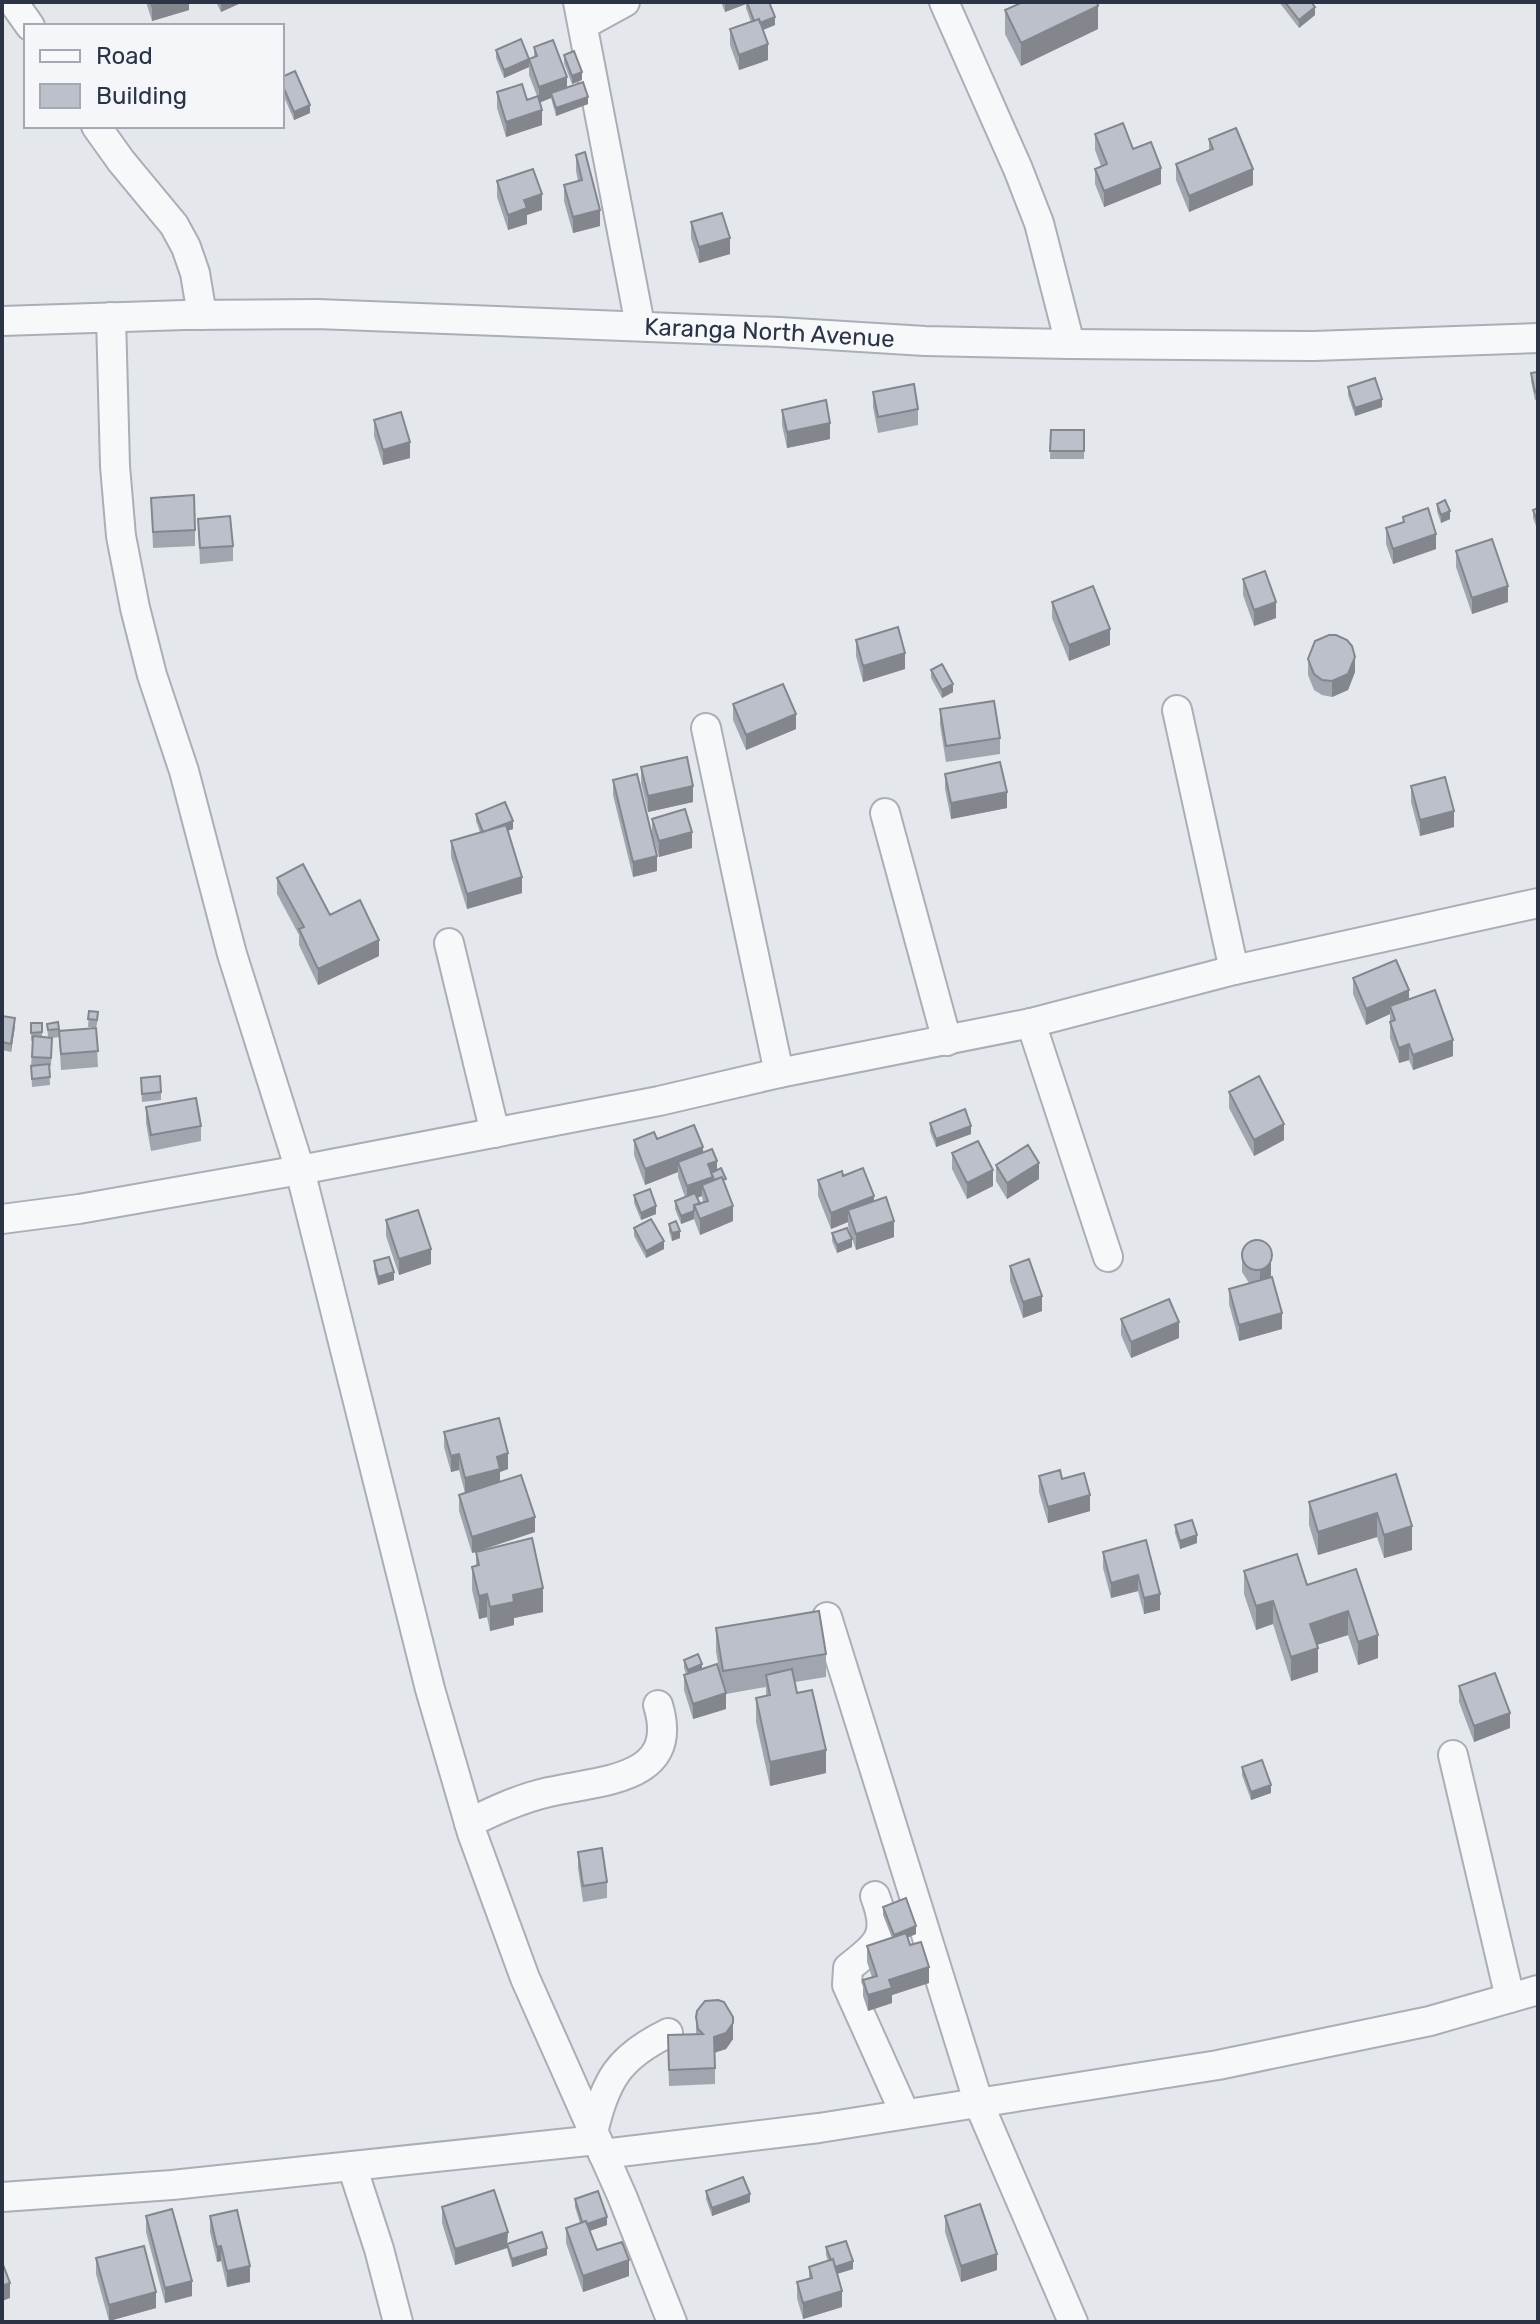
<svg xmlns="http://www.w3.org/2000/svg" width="1540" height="2324" font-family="Rubik,sans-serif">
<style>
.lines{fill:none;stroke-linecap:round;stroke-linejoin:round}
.street-casing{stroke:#a9aeb7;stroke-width:32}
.street{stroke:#f7f8fa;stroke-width:28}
.wall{fill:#a1a5ae;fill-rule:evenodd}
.shaded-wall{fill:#83868d}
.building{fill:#bbc0ca;stroke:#83868d;stroke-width:2}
.labels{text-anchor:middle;stroke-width:7;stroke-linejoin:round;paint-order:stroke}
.street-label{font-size:24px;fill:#2b3445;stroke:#f4f6f9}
</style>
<rect width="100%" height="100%" fill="#e4e7ec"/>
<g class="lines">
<defs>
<g id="street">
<path d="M13,2l17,24"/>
<path d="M578,2l62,323"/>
<path d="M944,2l74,167 21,54 31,121"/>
<path d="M583,25l42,-23"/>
<path d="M96,126l25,35 53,64 12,22 9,26 7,42"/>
<path d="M111,317l4,149 6,70 14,72 17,67 32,96 48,183 68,216 130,519 42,144 53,145 97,218 50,126"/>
<path id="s1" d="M2,321l182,-6 133,-1 462,18 146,9 145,3 244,2 224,-8"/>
<path d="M1177,710l57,260"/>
<path d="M706,728l73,345"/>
<path d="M885,813l62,228"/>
<path d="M449,943l46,190"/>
<path d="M1031,1023l77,234"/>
<path d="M2,1219l77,-10 221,-39 359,-69 120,-28 252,-50 203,-53 304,-67"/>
<path d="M827,1617l152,487 94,218"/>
<path d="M1453,1755l57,243"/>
<path d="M469,1823c26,-13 52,-25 80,-31 52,-12 132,-11 109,-87"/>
<path d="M875,1896c15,40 4,47 -27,72l-1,17 58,129"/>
<path d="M593,2133c12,-53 26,-76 75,-100"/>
<path d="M603,2154l216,-26 399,-63 212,-44 108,-31"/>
<path d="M352,2166l27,83 19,73"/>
<path d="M2,2197l170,-12 425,-45"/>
</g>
</defs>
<use href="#street" class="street-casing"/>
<use href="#street" class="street"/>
</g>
<path class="wall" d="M146,2h43v8l-37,11z
M216,2h27l-22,10z
M721,2h48l6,23 -12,5 5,30 -29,10 -9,-25v-16l21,-7 -5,-14v-4l-21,8z
M1279,2h32l4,13 -16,13z
M1005,10l93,19 -77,37 -16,-32z
M534,47l33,41 21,16 -32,12 -5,-18 -11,4 2,23 -36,12 -9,-29v-16l30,8 10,-4 -8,-21v-8l-25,11 -8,-20v-8l33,9 5,-1z
M564,55l18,25 -10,4 -8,-21z
M282,77l28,36 -16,7 -12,-28z
M1095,134l66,50 -57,23 -9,-23v-15l6,-3 -6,-16z
M1209,139l44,46 -64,27 -13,-32v-16l33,-13z
M576,155l24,71 -27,7 -9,-32v-16l14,-4 -2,-10z
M497,181l45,29 -15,5v9l-19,6 -11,-33z
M691,222l39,32 -31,9 -8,-25z
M1538,372v27l-3,1 -4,-19v-8z
M1348,387l34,20 -27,9 -7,-21z
M873,392l45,17v16l-40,8 -5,-26z
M782,410l48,29 -43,9 -5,-23z
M374,420l36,38 -27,7 -9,-29z
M1051,430h33v29h-34z
M151,498l44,32v16l-42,2z
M1437,504l13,15 -9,4 -4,-12z
M1538,508v23l-5,-13v-8z
M1403,517l33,32 -43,15 -7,-20v-16l17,-5z
M198,519l35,27v15l-33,3z
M1456,551l52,51 -36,12 -16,-47z
M1243,579l33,39 -22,8 -11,-31z
M1052,602l58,43 -41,16 -17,-43z
M856,640l49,29 -42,13 -7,-26z
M1308,659l47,13 -7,18 -16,7 -10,-2 -8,-5 -6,-15z
M931,670l22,22 -11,6 -11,-20z
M733,704l63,25 -50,21 -13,-30z
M940,709l60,29v16l-54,8 -6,-37z
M641,767l52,35 -45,10 -7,-29z
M945,774l62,34 -56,11 -6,-30z
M613,780l44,91 -24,6 -20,-82z
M1411,786l43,41 -34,9 -9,-34z
M476,814l37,15 -6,2 15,62 -55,16 -16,-52v-16l29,-9 -4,-11z
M652,819l40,29 -33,9 -7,-23z
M277,878l53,37 49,41 -61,29 -19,-40v-10l-22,-41z
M1353,978l56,21 44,57 -40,14 -4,-10 -10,3 -9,-25v-24l-24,11 -13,-31z
M89,1011l9,8 -2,9 2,39 -37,3 -2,-33 -7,1 -1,28h-2l1,19 -18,2 -1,-21 2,-26 -2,1v-18h11v14h6l-1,-13 11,-2 1,9 36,-3 -7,-1z
M2,1016l13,10 -4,26 -9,-2z
M141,1078l20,14v8l-19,2z
M1229,1092l55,48 -30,16 -25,-48z
M146,1107l55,19v15l-50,10 -5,-28z
M930,1123l41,11 -35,13 -6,-16z
M657,1139l46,13 14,18 9,16 7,35 -33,14 -6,-16 -13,5 -6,-15v-8l10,-4 -7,-20v-5l-33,13 -11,-30v-15zM702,1196l1,6 -3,2 -3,-6z
M952,1153l41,33 -26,13 -15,-30z
M996,1165l43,14 -32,20 -11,-18z
M843,1176l31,25 20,36 -38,13 -8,-24v-4l-17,7 -13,-33v-16z
M634,1195l22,19 -15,6 -7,-17z
M386,1220l45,44 -32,11 -13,-39z
M669,1224l11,14 -8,3 -3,-10z
M634,1228l30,21 -18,9 -12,-22z
M832,1233l20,14 -15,6 -5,-12z
M1242,1256l29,21 11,52 -43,12 -10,-37v-15l20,-6 -7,-11z
M374,1261l20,19 -16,5 -4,-16z
M1010,1266l32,45 -19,7 -13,-37z
M1121,1319l58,19 -48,20 -10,-23z
M444,1432l64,37 -8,3v10l35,50 -59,20 67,60 -29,6v7l-24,6 -3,-14 -8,2 -7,-29v-23l4,-1v-14l-4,1 -13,-42v-16l6,-2 -6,-23 -8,2 -7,-25z
M1396,1474l16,76 -28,8 -7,-21 -59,18 -9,-30v-23z
M1039,1476l23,3 28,32 -42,12 -9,-31z
M1175,1525l22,18 -17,6 -5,-16z
M1146,1540l14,70 -16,4 -6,-23 -27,7 -8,-30v-16z
M1356,1569l22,89 -20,7 -10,-30 -31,10 1,27 -27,9 -18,-57 -17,6 -12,-36v-23l63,14z
M716,1628l110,26v23l-31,5 2,11 29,80 -56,13 -14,-64v-24l10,-2v-9l-40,7v15l-33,10 -9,-29v-15l2,-1 -2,-6v-8l18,9 18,6 -4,-24z
M1459,1686l51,42 -36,14 -15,-40z
M1242,1767l29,26 -20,7 -9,-25z
M578,1852l29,30v16l-24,4 -5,-34z
M883,1907l33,27 -9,4 3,7 19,38 -37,12v8l-24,8 -5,-15v-16l9,-3 -5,-15v-16l25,-8 -9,-23z
M696,2017l37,22 -7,10 -11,3v32l-46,2 -1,-35 28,-17z
M706,2191l44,11 -38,14 -6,-17z
M575,2199l32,26 -17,6 7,19 32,26 -46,16 -17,-49v-15l14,-5 -5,-16z
M442,2207l66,37 39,11 -35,12 -5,-19 -52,17 -13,-42z
M146,2216l46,80 -27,7 -19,-71z
M210,2216l40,66 -23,5 -6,-26 -4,1 -7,-30z
M945,2216l52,54 -36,12 -16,-50z
M826,2247l27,22 -16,5 5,33 -39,12 -6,-21v-16l12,-3v-12l19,-6 -2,-6z
M96,2258l60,50 -47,13 -13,-47z"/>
<path class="shaded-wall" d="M163,2h26v8l-37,11v-15z
M221,2h22l-22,10z
M725,2h21v2l-21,8z
M1098,6v23l-77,37v-23z
M1315,7v8l-16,13v-8z
M775,17v8l-20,8v-8z
M768,44v16l-29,10v-15z
M529,60v7l-25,11v-8z
M582,72v8l-10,4v-8z
M567,77v15l-16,1v5l-12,5v-16z
M588,97v7l-32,12v-8z
M310,105v8l-16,7v-8z
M542,110v15l-36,12v-15z
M1161,168v16l-57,23v-16z
M1253,169v16l-64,27v-16z
M542,194v16l-15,5v9l-19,6v-15l16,-15z
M600,210v16l-27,7v-16z
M730,238v16l-31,9v-16z
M1382,399v8l-27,9v-8z
M830,423v16l-43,9v-16z
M410,442v16l-27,7v-15z
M1450,511v8l-9,4v-8z
M1436,534v15l-43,15v-15z
M1508,586v16l-36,12v-16z
M1276,602v16l-22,8v-16z
M1110,629v16l-41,16v-16z
M905,653v16l-42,13v-16z
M1355,657v15l-7,18 -16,7v-16z
M953,684v8l-11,6v-8z
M796,714v15l-50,21v-15z
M693,786v16l-45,10v-16z
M1007,792v16l-56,11v-16z
M1454,811v16l-34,9v-16z
M513,821v8l-30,11v-8z
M692,832v16l-33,9v-16z
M657,856v15l-24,6v-15z
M522,877v16l-55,16v-15z
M379,940v16l-61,29v-16z
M1409,990v16h-19v8l-24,11v-16z
M15,1018v8l-4,26v-8z
M1453,1040v16l-40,14v-15z
M1409,1044v16l-10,3v-15z
M1284,1124v16l-30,16v-16z
M971,1126v8l-35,13v-8z
M703,1147v16l-25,-1v10l-33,13v-16z
M717,1161v16h-4v15l-11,-7v11l-15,6v-16l21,-22z
M1039,1163v16l-32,20v-16z
M993,1170v16l-26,13v-16z
M874,1196v16l-26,-2v12l-17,7v-16z
M656,1206v8l-15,6v-7z
M733,1206v15l-33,14v-16z
M694,1211v8l-13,5v-8z
M894,1221v16l-38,13v-16z
M680,1231v7l-8,3v-8z
M852,1239v8l-15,6v-8z
M664,1241v8l-18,9v-7z
M1271,1248v30l-11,8v-16z
M431,1249v15l-32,11v-16z
M394,1272v8l-16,5v-8z
M1042,1296v15l-19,7v-16z
M1282,1313v16l-43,12v-16z
M1179,1322v16l-48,20v-16z
M508,1453v16l-8,3v13l-35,8v-15l32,-21z
M459,1454v16l-8,2v-16z
M1090,1495v16l-42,12v-16z
M1377,1513v24l-59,18v-23z
M535,1517v15l-63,21v-16z
M1412,1526v24l-28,8v-23z
M1197,1535v8l-17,6v-8z
M1138,1575v16l-27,7v-15z
M543,1588v24l-29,6v7l-24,6v-24l23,-12z
M487,1594v23l-8,2v-23z
M1160,1594v16l-16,4v-16z
M1273,1601v23l-17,6v-24z
M1348,1611v24l-38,12v-23z
M1378,1635v23l-20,7v-23z
M1318,1648v24l-27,9v-24z
M702,1664v8l-14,6v-8z
M726,1693v16l-33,10v-15z
M1510,1713v15l-36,14v-16z
M826,1750v23l-56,13v-24z
M1271,1785v8l-20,7v-8z
M916,1926v8l-22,9v-8z
M929,1967v16l-37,12v8l-24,8v-16l21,-15z
M733,2017v22l-7,10 -12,4v-16z
M750,2194v8l-38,14v-8z
M607,2217v8l-24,8v-8z
M508,2232l-1,16 -52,17v-16z
M221,2246v15l-4,1v-15z
M547,2248v7l-35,12v-8z
M997,2254v16l-36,12v-16z
M629,2260v16l-46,16v-16z
M853,2261v8l-20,6v-8z
M250,2266v16l-23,5v-16z
M192,2281v15l-27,7v-15z
M10,2283v15l-8,3v-15z
M842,2291v16l-39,12v-16z
M156,2292v16l-47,13v-16z"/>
<path class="building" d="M151,2h12l-11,4z
M747,2h22l6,15 -15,6 -1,-4 -5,2z
M1023,2h74l1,4 -77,37 -16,-33z
M1285,2h26l4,5 -16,13z
M759,19l9,25 -29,11 -9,-26z
M521,39l8,20 -25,11 -8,-20z
M553,40l14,37 -28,10 -10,-28 8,-3 -3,-9z
M574,51l8,21 -10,4 -8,-21z
M295,71l15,34 -16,7 -12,-28v-7z
M583,82l5,15 -32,11 -5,-15z
M522,84l5,16 11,-4 4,14 -36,12 -9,-30z
M1123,123l10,26 18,-7 10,26 -57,23 -9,-22 12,-5 -12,-30z
M1236,128l17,41 -64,27 -13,-32 37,-15 -4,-10z
M585,152l15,58 -27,7 -9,-32 18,-5 -6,-25z
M533,169l9,25 -18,6 3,8 -19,7 -11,-34z
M722,213l8,25 -31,9 -8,-25z
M1538,372v19l-3,1 -4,-19z
M1375,378l7,21 -27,9 -7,-21z
M914,384l4,25 -40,8 -5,-25z
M826,400l4,23 -43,9 -5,-22z
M401,412l9,30 -27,8 -9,-30z
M1051,430h33v21h-34z
M194,495l1,35 -42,2 -2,-34z
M1445,500l5,11 -9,4 -4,-11z
M1428,508l8,26 -43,15 -7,-21 18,-6 -1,-5z
M1538,508v15l-5,-13z
M230,516l3,30 -33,2 -2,-29z
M1492,539l16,47 -36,12 -16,-47z
M1265,571l11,31 -22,8 -11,-31z
M1093,586l17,43 -41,16 -17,-43z
M898,627l7,26 -42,13 -7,-26z
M1329,635h7l11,5 5,6 3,11 -7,17 -16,7 -10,-1 -8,-6 -6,-15 7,-18z
M942,664l11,20 -11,6 -11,-20z
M783,684l13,30 -50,21 -13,-31z
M994,701l6,37 -54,8 -6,-37z
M687,757l6,29 -45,10 -7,-29z
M1000,762l7,30 -56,11 -6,-29z
M637,774l20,82 -24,6 -20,-82z
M1445,777l9,34 -34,9 -9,-34z
M505,802l8,19 -30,11 -7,-18z
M685,809l7,23 -33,9 -7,-22z
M506,825l16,52 -55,17 -16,-53z
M303,864l27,51 30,-15 19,40 -61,29 -19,-40 5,-2 -27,-49z
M1396,960l13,30 -43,19 -13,-31z
M1435,990l18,50 -40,15 -4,-11 -10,4 -9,-26 5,-2 -5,-14z
M89,1011l9,1 -1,8 -9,-1z
M2,1016l13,2 -4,26 -9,-2z
M58,1022l1,7 -11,1 -1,-6z
M31,1023h11v9l-11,1z
M96,1028l2,23 -37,3 -2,-23z
M33,1036l19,2 -1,20 -19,-1z
M49,1064l1,13 -18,2 -1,-13z
M160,1076l1,16 -19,2 -1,-16z
M1259,1076l25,48 -30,16 -25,-48z
M196,1098l5,28 -50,9 -5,-28z
M965,1109l6,17 -35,13 -6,-16z
M694,1125l9,22 -58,22 -11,-29 20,-8 3,7z
M978,1141l15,29 -26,13 -15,-30z
M1028,1145l11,18 -32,20 -11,-18z
M712,1149l5,12 -9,3 5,13 -26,9 -9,-24z
M721,1168l5,11 -3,1 -1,-3 -8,3 -3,-7z
M863,1168l11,28 -43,17 -13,-33 24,-9 1,5z
M722,1177l11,29 -33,13 -6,-14 14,-4 -6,-16z
M650,1189l6,17 -15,7 -7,-18z
M695,1193l5,11 -6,1v6l-13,5 -6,-15z
M886,1197l8,24 -38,13 -8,-24z
M418,1210l13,39 -32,10 -13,-39z
M651,1219l13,22 -18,10 -12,-23z
M676,1221l4,10 -8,2 -3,-9z
M847,1228l5,11 -15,6 -5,-12z
M1242 1255a15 15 0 1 1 30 0a15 15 0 1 1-30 0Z
M389,1257l5,15 -16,5 -4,-16z
M1029,1259l13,37 -19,6 -13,-36z
M1272,1277l10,36 -43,12 -10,-36z
M1169,1299l10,23 -48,20 -10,-23z
M499,1418l9,35 -11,4 3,12 -35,9 -6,-24 -8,2 -7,-24z
M1060,1470l2,9 22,-6 6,22 -42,12 -9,-31z
M1396,1474l16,52 -28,9 -7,-22 -59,19 -9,-30z
M521,1475l14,42 -63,20 -13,-42z
M1192,1520l5,15 -17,6 -5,-16z
M532,1538l11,50 -30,7 1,7 -24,5 -3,-13 -8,2 -7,-29 7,-2 -3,-13z
M1146,1540l14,54 -16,4 -6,-23 -27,8 -8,-31z
M1297,1554l10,31 49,-16 22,66 -20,7 -10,-31 -38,13 8,24 -27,9 -18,-56 -17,5 -12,-35z
M819,1611l7,43 -103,17 -7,-43z
M698,1654l4,10 -14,6 -4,-10z
M717,1664l9,29 -33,11 -9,-29z
M792,1669l5,24 15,-3 14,60 -56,12 -14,-64 14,-3 -4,-20z
M1495,1673l15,40 -36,13 -15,-40z
M1262,1760l9,25 -20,7 -9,-25z
M602,1848l5,34 -24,4 -5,-34z
M906,1898l10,28 -22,9 -11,-28z
M906,1933l4,12 11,-3 8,25 -40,13 3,8 -24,7 -5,-15 14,-4 -10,-30z
M718,2000l6,2 9,15v6l-7,10 -12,4 1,31 -46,2 -1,-35 35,-1 -5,-5 -2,-12 1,-6 8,-10z
M743,2177l7,17 -38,14 -6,-17z
M494,2190l14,42 -53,17 -13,-42z
M598,2191l9,26 -20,7 -1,-3 -4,1 -7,-23z
M980,2204l17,50 -36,12 -16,-50z
M172,2209l20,72 -27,7 -19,-72z
M237,2210l13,56 -23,5 -6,-25 -4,1 -7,-31z
M586,2221l11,29 25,-8 7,18 -46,16 -17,-48z
M542,2232l5,16 -35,11 -5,-15z
M846,2241l7,20 -18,6 -2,-8 -2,1 -5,-13z
M144,2246l12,46 -47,13 -13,-47z
M833,2259l9,32 -39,12 -6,-21 15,-4 -3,-11z
M2,2262l8,21 -8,3z"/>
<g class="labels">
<g class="street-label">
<text dy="8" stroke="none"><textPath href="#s1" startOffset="768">Karanga North Avenue</textPath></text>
</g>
</g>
<rect width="1540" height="2324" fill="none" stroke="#2b3445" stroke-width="8"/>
<rect x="24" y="24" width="260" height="104" fill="#f4f6f9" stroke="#a4a8b1" stroke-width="2"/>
<rect x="40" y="50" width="40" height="12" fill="#f7f8fa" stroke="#a4a8b1" stroke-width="2"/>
<text x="96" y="64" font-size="24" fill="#2b3445">Road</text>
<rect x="40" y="84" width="40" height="24" fill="#bbc0ca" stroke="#a4a8b1" stroke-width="2"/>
<text x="96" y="104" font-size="24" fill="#2b3445">Building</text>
</svg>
